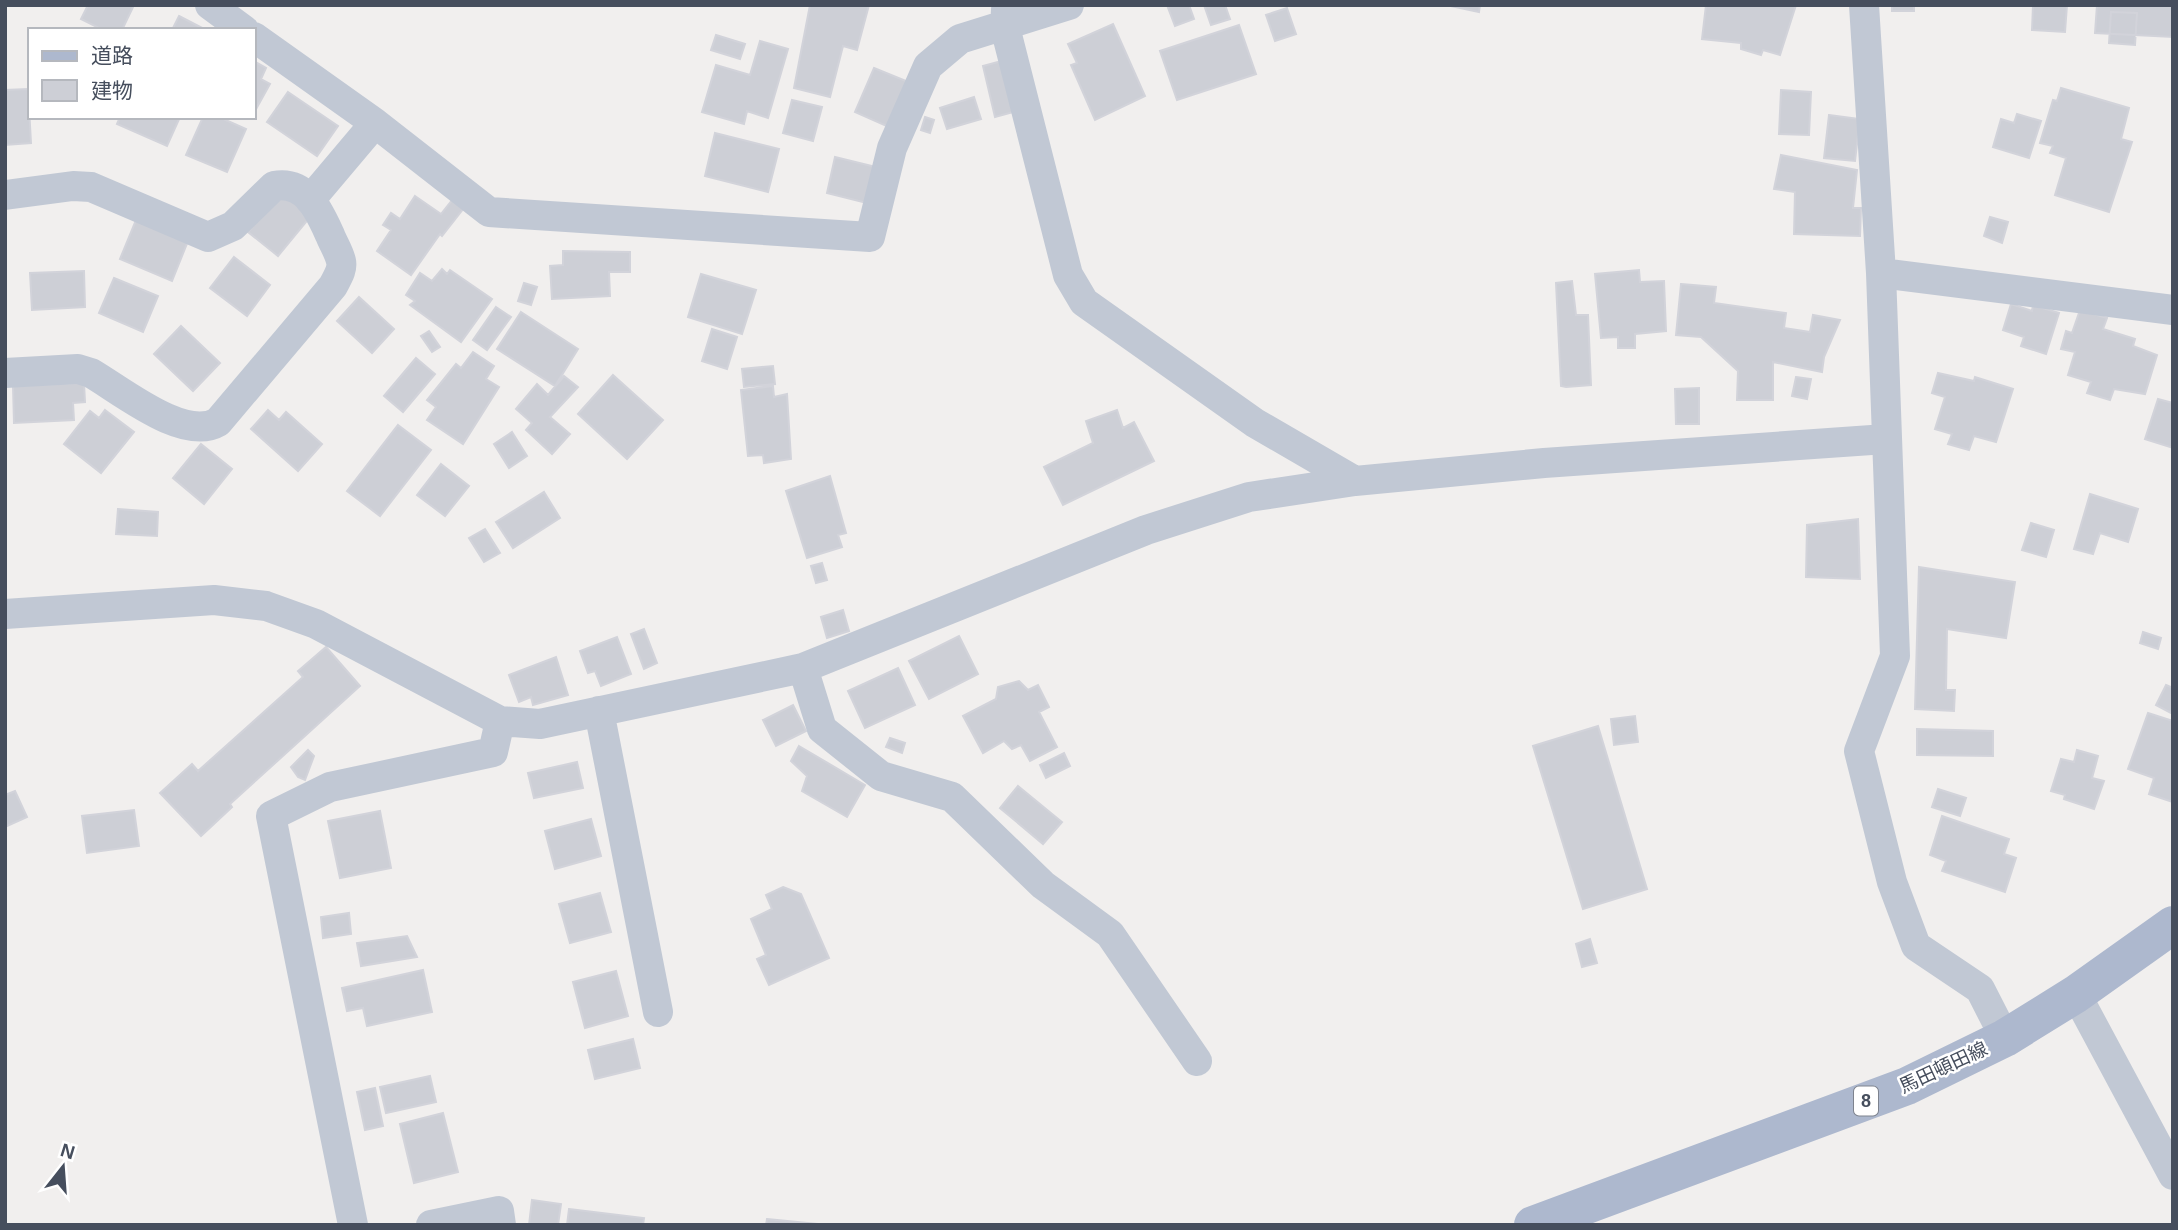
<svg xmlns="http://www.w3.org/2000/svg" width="2178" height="1230" font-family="Helvetica,'Noto Sans JP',sans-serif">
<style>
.building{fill:#cdcfd6;stroke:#d2d3da;stroke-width:2}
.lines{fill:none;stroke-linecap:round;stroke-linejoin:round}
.minor{stroke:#c1c8d4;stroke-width:30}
.primary{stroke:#adb8ce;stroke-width:38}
.labels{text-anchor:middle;stroke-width:5;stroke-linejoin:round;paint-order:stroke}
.shield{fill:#fff;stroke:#7e838e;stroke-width:2}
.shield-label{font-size:18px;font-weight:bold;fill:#464e5d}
.street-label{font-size:19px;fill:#464e5d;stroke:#fff}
</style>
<rect width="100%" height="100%" fill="#f1efee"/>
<path class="building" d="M88,5h46l-12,25h-19l-22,-11z
M810,5h59l-12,45 -14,-4 -13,51 -36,-9z
M1167,5h22l5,14 -19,7z
M1204,5h21l5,14 -19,6z
M1446,5h34l-1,7z
M1706,5h90l-16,50 -17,-5 -2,5 -20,-6v-6l-39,-4z
M1892,5h22v6h-22z
M2033,5h34l-2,27 -33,-2z
M2097,5h76v32l-78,-4z
M1287,8l9,26 -21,7 -9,-26z
M2111,12l26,1 -2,32 -26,-2z
M179,16l27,14h-34z
M1113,24l32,72 -50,24 -24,-55 6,-2 -9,-19z
M1239,25l17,49 -79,26 -17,-49z
M716,35l29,9 -5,15 -29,-9z
M760,41l28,8 -20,69 -21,-7 -3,13 -42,-12 14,-47 34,10z
M1009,59l12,51 -26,7 -12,-51z
M254,61l12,7 -5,11 9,5 -15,27z
M874,68l37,15 -20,45 -36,-16z
M2061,88l68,20 -8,31 11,3 -23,70 -54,-17 11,-37 -16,-5 3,-7 -13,-3 13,-43 4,1z
M28,89l3,54 -26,2v-55z
M1781,90l30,2 -2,43 -30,-1z
M288,92l50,34 -21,30 -50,-34z
M974,97l7,22 -34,10 -7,-21z
M792,100l30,7 -9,34 -30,-8z
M2017,114l24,7 -12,37 -36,-11 8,-28 13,4z
M1829,115l31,4 -5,42 -31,-3z
M120,117h60l-13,29 -50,-22z
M203,117h16l27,12 -19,43 -41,-17z
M925,117l9,3 -4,13 -9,-3z
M715,133l64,16 -11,43 -63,-16z
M1781,155l76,15 -4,38h8l-1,28 -66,-2 1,-42 -21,-3z
M835,157l45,11 -9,36 -44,-11z
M281,191l30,25 -33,40 -30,-24z
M415,196l26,18 12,-15 11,9 -22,28 -2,-2 -29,41 -34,-24 14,-21 -8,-5 8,-12 9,6z
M1990,217l18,5 -6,21 -18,-7z
M136,220l52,21 -16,40 -52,-22z
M563,251l67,1v20h-21l1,24 -58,3 -2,-33 13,-1z
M234,257l36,28 -23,31 -37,-28z
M442,269l5,5 3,-4 42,29 -31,43 -51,-37 5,-4 -9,-6 14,-22 12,8z
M1639,270l1,12 24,-1 2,50 -31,3v14h-17v-11l-17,1 -6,-64z
M84,271l1,36 -53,3 -2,-37z
M701,274l55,16 -14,44 -54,-17z
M114,278l44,18 -15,36 -44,-19z
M1572,281l4,34h12l3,70 -25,2 -5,-1 -5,-103z
M524,283l13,4 -6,18 -13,-4z
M1681,284l35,3 -2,16 72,10 -2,15 26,4 3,-17 27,5 -16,37 -2,15 -49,-10v38h-36l1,-29 -37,-34 -25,-2z
M359,297l35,32 -22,24 -35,-32z
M2011,304l21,7 1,-6 26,8 -13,41 -25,-8 3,-9 -21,-7z
M496,307l15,10 -24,33 -14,-10z
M2080,310l27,8 -4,11 32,10 -2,7 24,9 -12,39 -31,-5 -4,11 -23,-7 4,-11 -23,-7 7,-23 -14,-3 5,-18 6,2z
M521,312l57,37 -23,37 -58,-37z
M181,326l39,37 -27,28 -39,-37z
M712,329l25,8 -10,32 -25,-8z
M429,331l11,16 -8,5 -11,-16z
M473,352l21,14 -8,13 13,8 -36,57 -36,-24 9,-13 -9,-7 29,-36 5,4z
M416,358l19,16 -32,38 -19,-16z
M773,366l2,18 -31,3 -2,-18z
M1938,373l36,8 1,-4 38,12 -17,53 -22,-6 -5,14 -21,-6 4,-10 -17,-5 10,-32 -13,-4z
M613,375l50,45 -36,39 -49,-45z
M564,376l14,11 -28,30 20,17 -18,20 -26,-24 6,-7 -16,-14 21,-25 11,11z
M1796,377l15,2 -4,20 -15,-3z
M84,383l1,19 -12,1 1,17 -60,3 -1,-37z
M773,386l1,11 13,-3 4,65 -27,4 -1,-8 -15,1 -7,-66z
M1699,388v36h-23l-1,-35z
M2158,399l15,4v45l-28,-9z
M105,410l29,22 -33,41 -37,-29 26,-33 9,7z
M268,410l11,10 7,-8 36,32 -24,27 -47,-42z
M1117,410l6,18 11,-6 20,39 -91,44 -19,-38 49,-24 -7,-22z
M398,425l33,25 -51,66 -33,-25z
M512,432l15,24 -18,12 -15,-24z
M201,444l31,25 -28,35 -31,-26z
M441,464l28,22 -24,30 -28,-21z
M830,476l16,57 -8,2 4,12 -35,11 -21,-67z
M544,492l16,26 -47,30 -17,-26z
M2090,494l48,15 -10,33 -28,-9 -7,21 -19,-5z
M118,509l40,3 -1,24 -41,-2z
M1858,519l2,60 -54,-2 1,-52z
M2031,523l23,7 -8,27 -24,-7z
M485,529l15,24 -16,9 -15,-24z
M822,563l5,17 -11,3 -5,-17z
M1919,567l96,15 -9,56 -59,-9 -1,61h9l-1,21 -39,-2z
M843,610l6,21 -22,7 -6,-21z
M644,629l13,34 -13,6 -13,-35z
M2143,632l18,6 -3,11 -18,-6z
M959,636l19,38 -49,25 -20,-38z
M617,637l14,37 -30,12 -6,-15 -7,2 -8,-22z
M326,647l34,39 -130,118 2,3 -31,29 -41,-43 32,-29 6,7 105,-94 -5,-6z
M556,657l12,38 -35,10 -2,-8 -12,5 -10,-27z
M898,668l17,37 -50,23 -17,-37z
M1019,681l9,9 10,-5 11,22 -10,5 18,35 -27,14 -9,-16 -9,4 -8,-8 -21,12 -20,-37 33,-17 2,-12z
M2166,685l7,3v26l-17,-9z
M793,705l13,26 -30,15 -13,-26z
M2148,713l25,8v81l-24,-8 5,-16 -26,-9z
M1635,716l3,26 -24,3 -3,-26z
M1598,726l49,163 -64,20 -50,-163z
M1917,729l76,2v25l-76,-1z
M890,738l15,5 -3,10 -16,-6z
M799,746l66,39 -18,32 -45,-26 5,-15 -16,-15z
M308,750l6,6 -9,24 -7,-3 -7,-10z
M2077,750l21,6 -6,22 12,3 -10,28 -30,-10 1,-4 -14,-4 10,-32 13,3z
M1064,753l6,13 -24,12 -6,-13z
M577,762l6,26 -49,10 -6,-25z
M1018,786l44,36 -19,22 -43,-36z
M1938,789l28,9 -6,18 -28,-9z
M15,791l12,26 -22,10v-32z
M134,810l5,36 -52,7 -5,-37z
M380,811l11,57 -51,10 -12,-57z
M1942,816l67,23 -5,15 12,4 -11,34 -63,-21 4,-10 -16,-6z
M591,819l10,37 -46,13 -10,-38z
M783,887l18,7 28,64 -60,27 -12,-26 9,-4 -15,-36 21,-10 -6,-14z
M600,893l11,39 -41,11 -11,-39z
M349,913l2,21 -28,4 -2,-21z
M407,936l10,21 -56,9 -4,-23z
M1590,939l7,24 -15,4 -6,-23z
M423,970l9,42 -65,14 -4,-18 -16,3 -5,-23z
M616,971l12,45 -43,12 -12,-46z
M633,1039l7,29 -45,11 -7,-29z
M430,1076l6,26 -50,11 -6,-26z
M375,1088l8,38 -18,4 -8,-38z
M443,1113l15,59 -44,11 -14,-59z
M532,1200l29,4 -3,21h-29z
M569,1209l75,9 -1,7h-76z
M767,1219l50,5v1h-51z"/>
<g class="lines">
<path class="minor" d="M210,5l34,25
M1864,5l17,268 14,383 -36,95 33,131 24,64 64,43 25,49
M1006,10l-1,17 63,248 16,27 171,121 100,58
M254,37l121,86 114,89 381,25 22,-89 36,-82 32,-27 109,-34
M5,195l68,-9 18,1 117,50 25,-11 41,-40c32,-6 45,25 56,49 3,8 9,17 11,26 2,9 -4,17 -8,25l-115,136c-34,20 -96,-31 -127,-49l-13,-4 -73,4
M310,200l65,-77
M1881,273l292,37
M5,614l209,-14 52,6 50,18 184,97 40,3 263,-56 343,-138 103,-33 106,-16 189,-18 342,-24
M803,668l19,61 59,47 71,21 91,88 67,49 87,127
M599,711l59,301
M2076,994l97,181
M353,1225l-82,-409 59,-29 163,-35 7,-31
M431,1225l68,-14 2,14"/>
<path class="primary" d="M1533,1225l374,-139 98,-48 71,-44 97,-69"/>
</g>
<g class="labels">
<rect class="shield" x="1854" y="1086.5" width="24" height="29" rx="5"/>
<g class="shield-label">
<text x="1866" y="1107">8</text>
</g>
<g class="street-label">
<text transform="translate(1943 1067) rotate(-25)" y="7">馬田頓田線</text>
</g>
</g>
<rect width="2178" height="1230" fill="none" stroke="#464e5d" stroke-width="14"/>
<rect x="28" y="28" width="228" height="91" fill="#ffffff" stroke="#b5b8be" stroke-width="2"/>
<rect x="42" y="51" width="35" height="10" fill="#adb8ce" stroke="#b5b8be" stroke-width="2"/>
<text x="91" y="63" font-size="21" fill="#464e5d">道路</text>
<rect x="42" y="80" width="35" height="21" fill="#cdcfd6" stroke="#b5b8be" stroke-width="2"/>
<text x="91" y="98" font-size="21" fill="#464e5d">建物</text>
<g transform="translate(63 1167) rotate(17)" stroke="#ffffff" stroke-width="5" paint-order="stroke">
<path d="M0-5L12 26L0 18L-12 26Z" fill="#464e5d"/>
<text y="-10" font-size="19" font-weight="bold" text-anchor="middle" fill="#464e5d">N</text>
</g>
</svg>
